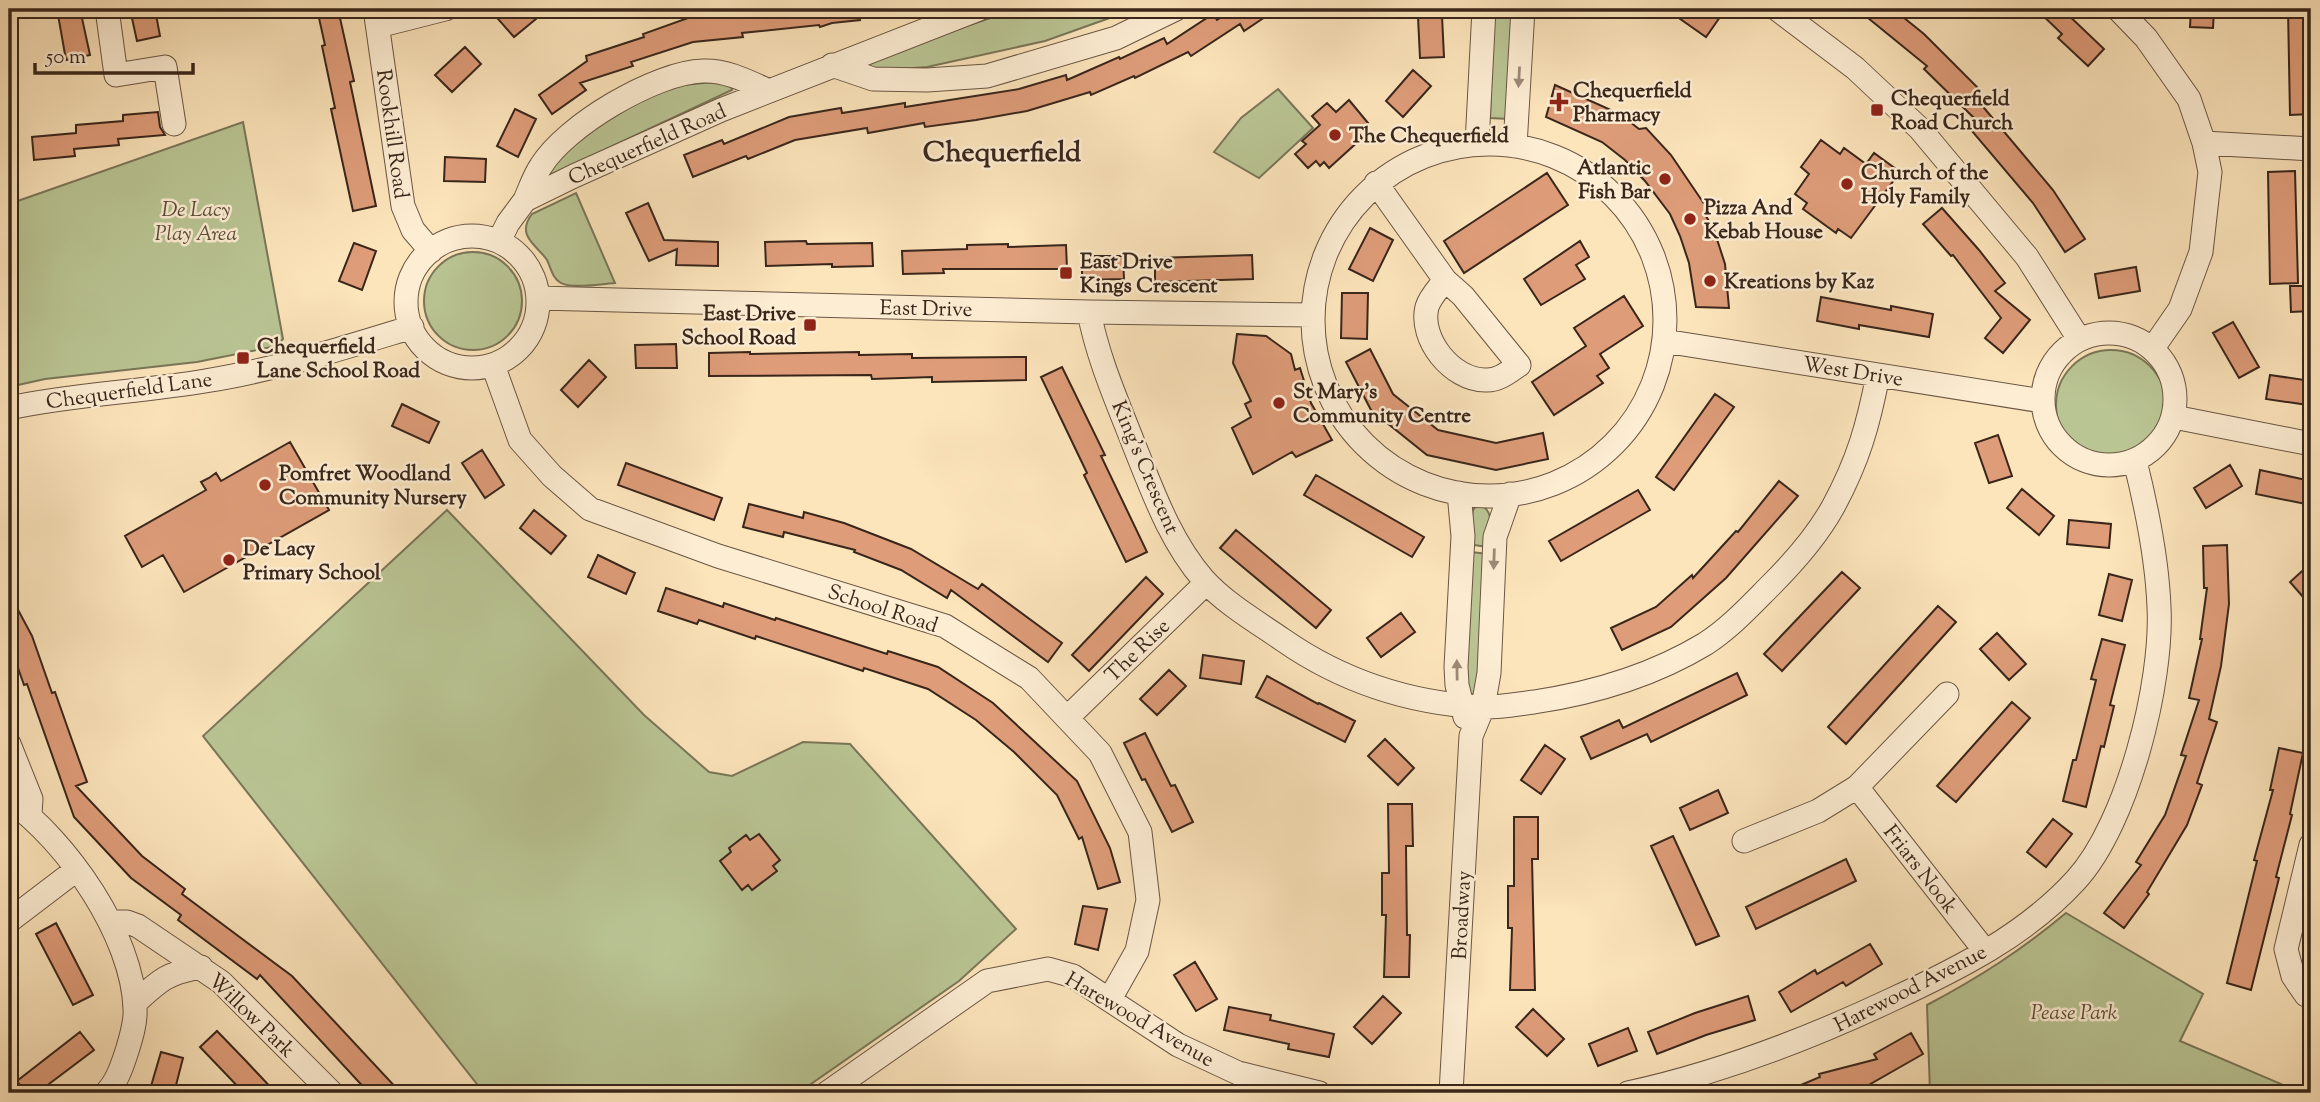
<svg xmlns="http://www.w3.org/2000/svg" width="2320" height="1102" font-family="'Sorts Mill Goudy',serif">
<style>
.green{fill:#bac594;stroke:#7a7658;stroke-width:2}
.building{fill:#de9c79;stroke:#39261b;stroke-width:2}
.lines{fill:none;stroke-linecap:round;stroke-linejoin:round}
.minor-casing{stroke:#6a5643;stroke-width:25}
.minor{stroke:#fdedd3;stroke-width:23}
.oneway{fill:#9b8a77}
.poi-dot{fill:#8f2418;stroke:#fdedd3;stroke-width:2.5}
.labels{text-anchor:middle;stroke-width:5;stroke-linejoin:round;paint-order:stroke}
.poi-label{font-size:21px;font-weight:bold;fill:#39261b;stroke:#fdedd3;text-anchor:start}
.street-label{font-size:21px;fill:#39261b;stroke:#fdedd3}
.park-label{font-size:21px;font-style:italic;fill:#594e39;stroke:#fdedd3}
.district-label{font-size:28px;font-weight:bold;fill:#39261b;stroke:#fdedd3}
</style>
<rect width="100%" height="100%" fill="#fce4bb"/>
<filter id="stains"><feTurbulence type="fractalNoise" baseFrequency=".00286" numOctaves="4"/><feColorMatrix values="0 0 0 0 .2 0 0 0 0 .09 0 0 0 0 .02 0 0 0 .5 -.17"/></filter>
<radialGradient id="worn" r=".72"><stop offset=".6" stop-color="#630" stop-opacity="0"/><stop offset="1" stop-color="#630" stop-opacity=".3"/></radialGradient>
<path class="green" d="M1017,9h118l-90,32 -118,26 -51,4 -22,-7z
M1494,9h19l-5,110 -18,-1z
M730,82l2,8 -181,85 -2,-4 3,-13c36,-25 75,-58 118,-70 20,-5 40,-6 60,-6z
M1278,89l35,39 -54,50 -45,-26 27,-34z
M243,122l40,217 -6,7 -80,16 -152,17 -36,8v-183z
M576,193l39,90c-13,1 -44,6 -54,0 -9,-5 -10,-15 -14,-23 -9,-14 -32,-24 -15,-46z
M424 301a49 49 0 1 1 98 0a49 49 0 1 1-98 0Z
M2056 405a55 55 0 1 1 110 0a55 55 0 1 1-110 0Z
M1478,504c19,6 11,27 9,43l-19,-3 5,-34z
M447,510l197,205 65,57 23,4 71,-34 47,2 166,185 -57,52 -161,112h-314l-281,-357z
M1471,552l17,2 -12,140h-6l-8,-17z
M2066,913l137,81 -23,47 122,52h-372l-3,-88c53,-28 93,-54 139,-92z"/>
<path class="building" d="M57,9h23l10,46 -24,5z
M130,9h25l5,27 -23,5z
M317,9h21l16,72 -4,1 26,124 -23,5 -22,-102 4,-1 -13,-62 3,-1z
M511,9h37l-34,28 -16,-18z
M757,9h108l1,3 -7,2 1,6 -28,3 -12,4 -1,-2 -77,8 1,4 -50,5 -62,20 2,4 -53,17 6,7 -34,24 -13,-19 48,-34 -1,-5 58,-19 -1,-3 45,-16 69,-6z
M1230,9h47l-33,22 -4,-7 -49,32 -3,-4 -53,26 -1,-2 -43,19 -1,-3 -63,19 -51,9 -51,7 -1,-4 -56,10 -1,-5 -72,12 -47,19 -2,-3 -53,21 -9,-22 38,-15 2,4 65,-27 52,-9 1,5 63,-10v4l114,-18 47,-14 1,5 52,-23 1,2 44,-21 3,6 46,-30 4,6 14,-9z
M1666,9h43l11,8 -14,20z
M1857,9h36l31,25 56,56 -6,6 79,94 32,49 -20,13 -32,-49 -67,-79 8,-6 -50,-49 3,-3z
M2036,9h26l42,40 -16,17 -30,-28 4,-4z
M2191,9h23l-1,19 -23,-1z
M2288,9h23v105l-21,1z
M1442,16l2,41 -24,1 -2,-41z
M465,47l16,17 -29,28 -17,-17z
M1413,70l18,16 -28,31 -17,-16z
M1555,85l65,29 19,15 7,-1 25,27 38,56 -3,5 8,14 11,34 4,44 -33,-1 -7,-44 -9,-27 -10,-22 -25,-33 -20,-21 -23,-18 -56,-25z
M1349,100l19,23 -10,9 4,6 -33,30 -5,-6 -4,4 -4,-5 -8,7 -13,-14 11,-10 -4,-3 18,-16 -8,-9 15,-13 9,9z
M515,109l21,10 -18,38 -21,-11z
M158,112l2,15 5,8 -47,4 1,6 -45,4 1,7 -41,4 -2,-23 44,-4v-8l47,-4v-6z
M1821,140l19,14 4,-6 22,16 8,-11 26,19 -49,66 -13,-9 -2,4 -33,-24 4,-6 -12,-9 14,-20 -8,-7z
M445,157l41,2 -1,23 -41,-1z
M2295,171l3,112 -28,1 -2,-112z
M1547,173l21,32 -104,68 -20,-32z
M648,203l16,37 54,2v24l-42,-1 1,-16 -28,12 -23,-48z
M1942,208l37,42 26,33 -10,8 35,29 -27,33 -18,-15 16,-20 -48,-63 -2,1 -28,-32z
M1370,228l23,12 -20,41 -24,-12z
M806,241l1,3 65,-1 1,23 -41,1v-3l-66,2 -1,-24z
M1580,241l9,16 -13,8 9,14 -44,26 -17,-26z
M354,243l22,8 -14,39 -23,-9z
M1008,244v3l58,-2 1,24h-124l1,4 -41,1 -1,-23 65,-2v-4z
M1252,255l1,24 -98,3v-24z
M1082,256h41l1,23 -42,1z
M2136,267l4,24 -41,7 -4,-24z
M2290,286h21v25l-20,1z
M1342,293h26l-1,46 -26,-1z
M1624,296l19,30 -43,28 9,14 -12,8 6,7 -49,32 -22,-33 54,-36 -12,-18z
M1821,297l70,13v-4l42,8 -4,23 -70,-12v4l-42,-8z
M2233,322l26,45 -20,11 -26,-45z
M1237,334l29,2 25,18 4,16 5,-2 11,35 21,37 -36,17 -4,-5 -39,22 -21,-46 19,-11 -6,-13 6,-3 -18,-38z
M676,344l1,24h-41l-1,-23z
M1370,349l23,45 45,36 58,13 47,-10 5,26 -52,11 -69,-15 -56,-45 -25,-48z
M750,352v2l109,-2v3l53,-1v4l114,-1v23l-94,2v-5l-60,2 -1,-4 -162,1v-23z
M589,360l17,17 -28,30 -17,-17z
M1062,367l43,88 -4,1 46,96 -21,10 -42,-87 3,-2 -46,-96z
M2270,375l41,6 -3,24 -42,-6z
M1715,394l19,13 -60,83 -18,-13z
M402,404l37,18 -10,21 -37,-17z
M1998,435l14,41 -23,7 -14,-40z
M290,442l39,68 -145,82 -21,-37 -21,12 -17,-31 81,-46 -5,-8 8,-4 7,-5 5,8z
M482,450l22,35 -19,13 -23,-35z
M626,463l96,35 -8,22 -96,-35z
M2230,465l12,21 -36,22 -12,-20z
M2260,470l51,11v24l-55,-11z
M1316,475l108,62 -12,20 -108,-62z
M1779,481l19,15 -72,82 -55,49 -49,23 -11,-22 45,-21 36,-32 1,3 43,-47 2,1z
M2022,489l32,27 -15,19 -32,-27z
M1638,490l12,20 -89,51 -12,-20z
M749,504l54,14 1,-6 40,11 67,26 67,40 4,-5 80,59 -14,19 -97,-72 -4,8 -46,-28 -47,-18 1,-2 -71,-18 -1,5 -40,-10z
M534,510l32,26 -15,18 -31,-26z
M2069,520l42,4 -2,24 -42,-4z
M1236,530l95,80 -15,18 -96,-80z
M2227,545l2,59 -8,62 -12,53 8,3 -20,61 5,2 -15,40 -40,67 2,2 -25,34 -20,-15 37,-48 -5,-3 29,-47 21,-59 -5,-1 18,-55 -10,-2 13,-59h-2l7,-51h-3l-1,-42z
M598,555l37,18 -9,21 -38,-17z
M2311,563v43l-21,-24z
M1842,572l18,16 -78,83 -18,-17z
M2109,574l23,6 -10,41 -23,-6z
M1146,577l17,17 -74,77 -17,-16z
M666,588l57,19 1,-4 51,17 1,-2 111,36 1,-3 50,16 55,36 84,78 33,67 10,34 -22,7 -16,-52 -3,2 -22,-44 -43,-43 -38,-32 -48,-31 -64,-21 -1,3 -107,-35 -1,3 -56,-19 -2,4 -39,-13z
M9,593l23,43 20,57 3,-1 18,51 14,39 -11,4 66,70 43,33 -3,5 110,82 109,117h-32l-109,-118 -3,4 -79,-59 3,-5 -50,-37 -57,-61 -47,-133 -3,1 -15,-43z
M1938,606l18,16 -110,122 -18,-17z
M1401,613l14,19 -34,25 -14,-19z
M1997,633l29,31 -17,16 -29,-31z
M2102,639l23,6 -15,60 4,1 -10,41 -3,-1 -15,61 -23,-6 10,-41h3l20,-80 -5,-1z
M1203,655l41,6 -3,23 -41,-6z
M1169,670l17,16 -29,29 -17,-16z
M1737,673l10,22 -96,47 -4,-8 -56,25 -10,-22 38,-17 4,8z
M1267,676l51,28 1,-1 36,18 -10,21 -89,-45z
M2012,702l18,16 -74,84 -19,-16z
M1145,733l26,53 4,-1 18,37 -21,10 -27,-53 -3,1 -18,-37z
M1385,739l29,29 -16,17 -30,-29z
M1545,745l20,14 -24,35 -20,-14z
M2279,748l24,5 -13,61 2,1 -16,62 3,1 -28,112 -24,-7 30,-122 -3,-1 19,-70h-3z
M1718,790l10,23 -38,17 -10,-22z
M1388,804h24l1,42h-7l1,89h3l-1,42h-25l2,-62h-4v-42h7z
M1514,817h24v42h-6l3,131h-25l2,-62h-4v-42h6z
M2053,819l19,15 -26,33 -19,-15z
M759,834l21,26 -7,6 4,5 -25,19 -4,-5 -6,5 -22,-29 11,-9 -2,-4 17,-13 4,5z
M1673,836l46,100 -23,9 -45,-99z
M1846,859l10,22 -100,48 -10,-22z
M1083,906l24,3 -9,41 -23,-6z
M56,923l37,72 -20,10 -37,-71z
M1870,944l12,20 -36,22 -3,-4 -52,30 -12,-20 36,-22 2,4z
M1195,962l22,37 -21,12 -22,-36z
M1383,996l18,17 -29,31 -18,-17z
M1748,996l7,24 -49,15 -49,19 -9,-22 47,-19z
M1229,1007l42,8 -1,5 64,14 -5,23 -41,-8 1,-5 -65,-14z
M1533,1009l31,30 -17,17 -31,-29z
M1628,1028l9,23 -39,15 -9,-22z
M217,1031l29,30 30,32h-32l-44,-46z
M80,1032l14,18 -57,43h-11l-9,-12z
M1911,1033l12,21 -58,33 -23,6h-60l38,-16 -1,-3 58,-15 -3,-5z
M161,1052l22,6 -9,35h-25z"/>
<g class="lines">
<defs>
<path id="minor" d="M107,9l9,66 49,-8 9,57
M375,9l28,197 10,24 18,21
M1777,9l78,59 65,61 107,128 52,82
M2118,9l28,29 43,61 15,44 6,29 -9,80 -21,57 -27,39
M378,26l67,-17
M832,65l41,14 54,1 60,-4 129,-38 60,-29
M2204,143l107,6
M1477,144l7,-135
M1313 320a176 176 0 1 1 352 0a176 176 0 1 1-352 0Z
M1515,146l8,-137
M1376,183l69,97 18,16 56,69c-10,7 -21,16 -34,15 -33,0 -66,-41 -58,-73 3,-10 12,-19 18,-27
M525,200c5,-11 9,-24 16,-34 24,-40 115,-94 162,-95 24,-1 46,11 66,20
M406 302a66 66 0 1 1 132 0a66 66 0 1 1-132 0Z
M499,241l9,-18 17,-23 49,-24 147,-66 258,-101
M538,298l551,14 224,3
M1089,312c9,47 28,89 45,133 19,47 36,96 70,135 22,24 53,42 79,60 59,41 127,63 198,67 18,1 36,-3 53,-5 60,-9 118,-26 171,-58 25,-16 45,-38 66,-59 22,-22 46,-49 62,-78 25,-46 35,-81 45,-132
M2043 399a66 66 0 1 1 132 0a66 66 0 1 1-132 0Z
M1664,341l378,60
M493,365l27,75 32,36 38,33 128,47 227,70 84,52 71,75 40,79 8,68 -11,51 -27,48
M9,408c64,-14 131,-16 196,-27 70,-11 138,-33 207,-54
M2174,417l137,27
M1459,493l4,43 -7,131 1,18 8,32
M1067,718l139,-135
M9,744l22,55 -1,15
M1857,787l128,164
M9,800c58,41 124,136 126,209 1,13 -4,29 -8,42 -5,15 -10,31 -21,42
M1744,841l74,-30 39,-24 90,-93
M2311,845l-25,104 7,27 13,19 5,2
M9,921l67,-51
M111,922h16l11,4 83,56 111,111
M135,1003c25,-23 32,-30 66,-36
M827,1093l160,-112 61,-12 25,7 105,69 60,28 81,20
M1451,1093l20,-357 12,-29 6,-34 6,-136 15,-43
M1628,1093c92,-20 178,-53 263,-93 67,-31 135,-65 185,-120 52,-57 87,-198 83,-273 -2,-50 -12,-98 -24,-146"/>
</defs>
<use href="#minor" class="minor-casing"/>
<use href="#minor" class="minor"/>
</g>
<defs><path id="oneway-solid" d="M-6-.8H1V-3.2L6.5 0L1 3.2V.8H-6Z" transform="scale(1.75)"/></defs>
<g class="oneway">
<use href="#oneway-solid" transform="translate(1519 77) rotate(93)"/>
<use href="#oneway-solid" transform="translate(1494 559) rotate(92)"/>
<use href="#oneway-solid" transform="translate(1457 670) rotate(-91)"/>
</g>
<g class="poi-dot">
<path d="M1555.5 91.5h7v7h7v7h-7v7h-7v-7h-7v-7h7z"/>
<rect x="1870" y="103" width="14" height="14" rx="3.5"/>
<circle cx="1335" cy="135" r="7"/>
<circle cx="1665" cy="179" r="7"/>
<circle cx="1847" cy="184" r="7"/>
<circle cx="1690" cy="219" r="7"/>
<rect x="1059" y="266" width="14" height="14" rx="3.5"/>
<circle cx="1710" cy="281" r="7"/>
<rect x="803" y="318" width="14" height="14" rx="3.5"/>
<rect x="236" y="351" width="14" height="14" rx="3.5"/>
<circle cx="1279" cy="403" r="7"/>
<circle cx="265" cy="485" r="7"/>
<circle cx="229" cy="560" r="7"/>
</g>
<g class="labels">
<g class="poi-label">
<text x="1573" y="97">Chequerfield<tspan x="1573" dy="24">Pharmacy</tspan></text>
<text x="1891" y="105">Chequerfield<tspan x="1891" dy="24">Road Church</tspan></text>
<text x="1349" y="142">The Chequerfield</text>
<text x="1651" y="174" text-anchor="end">Atlantic<tspan x="1651" dy="24">Fish Bar</tspan></text>
<text x="1861" y="179">Church of the<tspan x="1861" dy="24">Holy Family</tspan></text>
<text x="1704" y="214">Pizza And<tspan x="1704" dy="24">Kebab House</tspan></text>
<text x="1080" y="268">East Drive<tspan x="1080" dy="24">Kings Crescent</tspan></text>
<text x="1724" y="288">Kreations by Kaz</text>
<text x="796" y="320" text-anchor="end">East Drive<tspan x="796" dy="24">School Road</tspan></text>
<text x="257" y="353">Chequerfield<tspan x="257" dy="24">Lane School Road</tspan></text>
<text x="1293" y="398">St Mary's<tspan x="1293" dy="24">Community Centre</tspan></text>
<text x="279" y="480">Pomfret Woodland<tspan x="279" dy="24">Community Nursery</tspan></text>
<text x="243" y="555">De Lacy<tspan x="243" dy="24">Primary School</tspan></text>
</g>
<g class="street-label">
<text transform="translate(393 134) rotate(82)" y="7">Rookhill Road</text>
<text transform="translate(647 144) rotate(-24)" y="7">Chequerfield Road</text>
<text transform="translate(926 308) rotate(1)" y="7">East Drive</text>
<text transform="translate(1853 371) rotate(9)" y="7">West Drive</text>
<text transform="translate(129 390) rotate(-8)" y="7">Chequerfield Lane</text>
<text transform="translate(1146 467) rotate(67)" y="7">King's Crescent</text>
<text transform="translate(883 608) rotate(18)" y="7">School Road</text>
<text transform="translate(1137 650) rotate(-44)" y="7">The Rise</text>
<text transform="translate(1921 869) rotate(52)" y="7">Friars Nook</text>
<text transform="translate(1461 915) rotate(-87)" y="7">Broadway</text>
<text transform="translate(1910 988) rotate(-27)" y="7">Harewood Avenue</text>
<text transform="translate(252 1015) rotate(44)" y="7">Willow Park</text>
<text transform="translate(1140 1019) rotate(30)" y="7">Harewood Avenue</text>
</g>
<g class="park-label">
<text x="196" y="216">De Lacy<tspan x="196" dy="24">Play Area</tspan></text>
<text x="2074" y="1019">Pease Park</text>
</g>
<g class="district-label">
<text x="1002" y="161">Chequerfield</text>
</g>
</g>
<rect width="2320" height="1102" fill="none" stroke="#fce4bb" stroke-width="35"/>
<rect x="10" y="10" width="2299" height="1081" fill="none" stroke="#39261b" stroke-width="3.5"/>
<rect x="18" y="18" width="2285" height="1067" fill="none" stroke="#39261b" stroke-width="2"/>
<path d="M35 63v10h158v-10" fill="none" stroke="#39261b" stroke-width="3.5"/>
<text x="46" y="63" font-size="21" fill="#39261b" stroke="#fdedd3" stroke-width="5" paint-order="stroke">50 m</text>
<rect width="100%" height="100%" filter="url(#stains)"/>
<rect width="100%" height="100%" fill="url(#worn)"/>
</svg>
